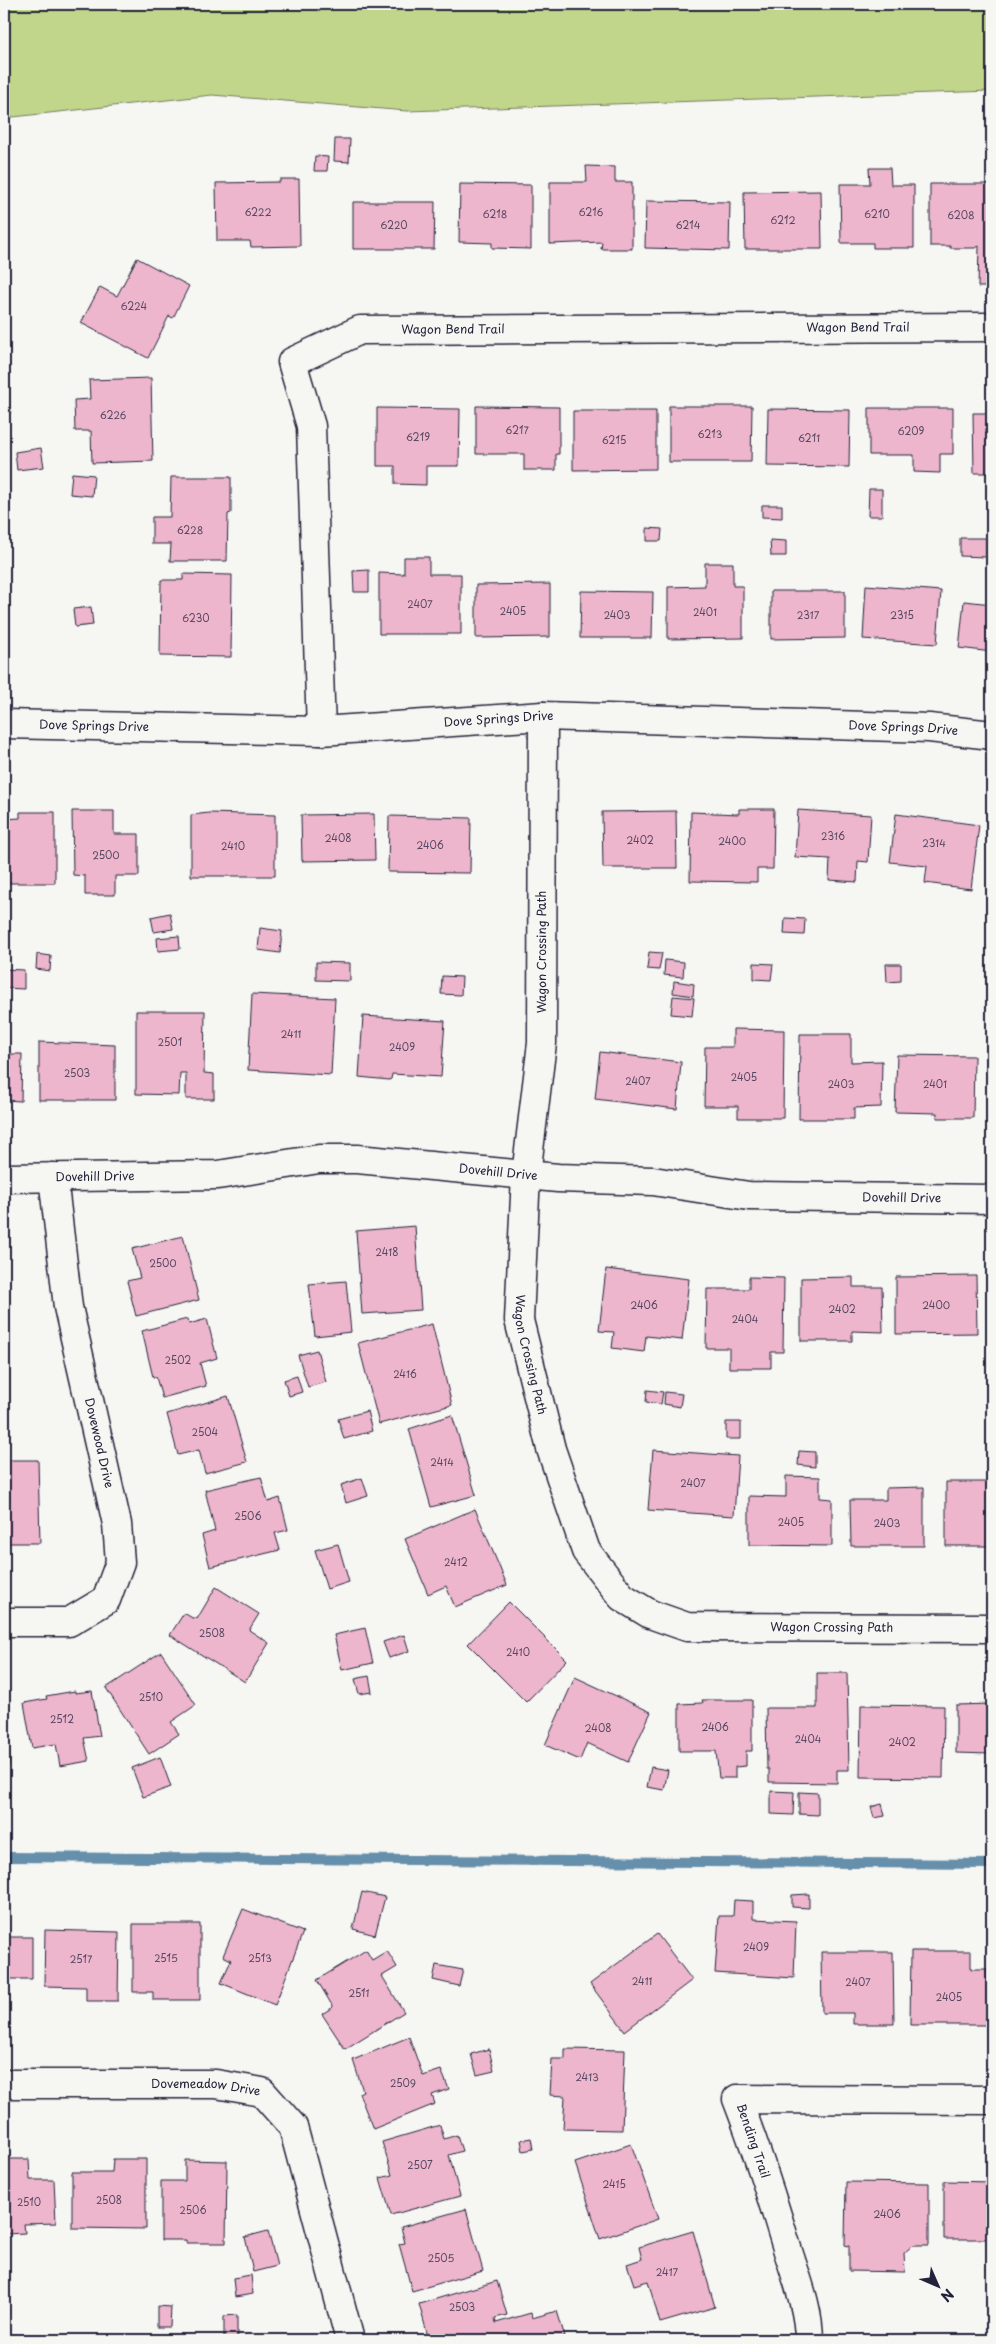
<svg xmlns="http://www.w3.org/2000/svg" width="996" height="2344" font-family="'Playpen Sans',sans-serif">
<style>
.green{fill:#c2d68b;stroke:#727c63}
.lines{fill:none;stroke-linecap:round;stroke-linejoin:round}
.stream{stroke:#668fab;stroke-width:10}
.building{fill:#edb6cd;stroke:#22223b}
.street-casing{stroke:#22223b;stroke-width:31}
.secondary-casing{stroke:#22223b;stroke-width:31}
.street{stroke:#f6f6f2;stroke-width:28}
.secondary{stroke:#f6f6f2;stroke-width:28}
.labels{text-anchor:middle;stroke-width:4.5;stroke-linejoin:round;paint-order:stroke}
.number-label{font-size:10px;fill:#554760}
.street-label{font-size:12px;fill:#22223b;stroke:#f6f6f2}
</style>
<rect width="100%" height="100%" fill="#f6f6f2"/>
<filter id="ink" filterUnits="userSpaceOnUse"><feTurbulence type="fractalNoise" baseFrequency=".02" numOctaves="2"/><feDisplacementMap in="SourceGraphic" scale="10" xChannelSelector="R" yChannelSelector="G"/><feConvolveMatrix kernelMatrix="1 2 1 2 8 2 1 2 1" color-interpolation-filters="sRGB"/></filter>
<g filter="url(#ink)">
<path class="green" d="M4,4h988v87l-585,20 -195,-16 -208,23z"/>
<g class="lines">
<path class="stream" d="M4,1857l988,7"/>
</g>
<path class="building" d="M335,139h15l-1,23 -15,-1z
M315,156l13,1 -1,14h-13z
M586,166l29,1v15h17v67h-31l1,-7 -52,2v-62h37z
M869,168h21l1,17h23v63h-41v-5h-32l-1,-59h30z
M280,179h19l1,67 -49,1 -1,-6h-33l-1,-58 64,-1z
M460,184l71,1v64l-39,-1v-5l-33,-1z
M930,184h62v103h-14l1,-41 -4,2h-25v-2h-20z
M821,191l1,58h-77l-1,-57z
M646,201l84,1 -1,48 -84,-2z
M353,202h82l-1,47h-81z
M137,258l52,28 -16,32 -4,-2 -21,42 -67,-35 19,-36 17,9z
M151,378l2,83 -61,2 -1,-32h-16l-1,-31 16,-1 -1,-19z
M8,403l3,9 -7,3v-10z
M476,406l83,1v47h-3v16h-32v-16h-48z
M669,406h83l-1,56h-82z
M377,408l83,1 -1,57h-33v19l-31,-1v-18h-18z
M869,408h84v46h-13v19l-26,-1v-17h-45z
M768,409l82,1 -1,57 -82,-1z
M573,411h83v58l-83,1z
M973,413h19v60h-18z
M41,448l3,19 -27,3 -2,-18z
M72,473l22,2 -2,21 -22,-2z
M171,477h60v36l-3,1 -1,47h-57l1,-17h-19v-27h18z
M869,489h13v27h-14z
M762,505h20v13l-20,-1z
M647,528l15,1 -1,12h-14z
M960,538h26v19l-26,-1z
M770,540l16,1v15h-15z
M404,557h25v17h32v60h-82v-61l25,1z
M705,563h28v23h10v52l-75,1v-52l37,-1z
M369,570v22h-15l-1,-21z
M183,574l49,1 -1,82 -71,-1 1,-76h22z
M550,584v53l-74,1v-53z
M866,585l75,6 -4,53 -74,-5z
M581,591l72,1 -1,46h-72z
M771,591h74v47l-74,1z
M964,601l28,3v48l-33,-4z
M91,607l2,18 -18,2 -2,-18z
M739,809h35l-1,60h-16v13l-67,-1 1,-69 48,2z
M798,810l73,5 -3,47 -10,-1 -1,21 -28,-2 1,-21 -35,-2z
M72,811h42v23h25v42h-24v19h-30v-19l-12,-1z
M676,811l1,57h-74l-1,-56z
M20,812h35v71h-51v-64l16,-1z
M209,813l66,2v61h-84v-61z
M374,814l1,46 -73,1 -1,-46z
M896,814l83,11 -8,64 -46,-6 2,-17 -37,-4z
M389,816l82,2 -1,55 -82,-1z
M992,852v27l-3,-1z
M170,913l3,16 -19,3 -3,-15z
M785,918l20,1 -1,16 -20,-1z
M260,928l22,3 -2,22 -22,-3z
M179,936l1,13 -22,2 -1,-13z
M649,952l13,1 -3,17 -12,-1z
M37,954l14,2 -1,15 -14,-2z
M665,960l19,2 -1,15 -19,-2z
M316,962l34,1v18l-34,-1z
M754,963l19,1 -2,16 -17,-1z
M886,964h15v17l-14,1z
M4,969l20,1v19l-20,-1z
M442,976l20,1 -1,18 -20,-1z
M674,981l20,3 -1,12 -20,-3z
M252,994l83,4 -4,77 -83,-5z
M673,996l21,2 -2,18 -21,-2z
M136,1011h69l-1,62 10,1v25h-28v-26h-6l-1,22 -43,-1z
M363,1016l82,5 -4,56 -49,-3 -1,5 -2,1 -30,-3z
M733,1029l51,1 -1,88h-45v-12h-34l1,-59h28z
M800,1034h51v28l31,-1 -1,46 -27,1v11h-55z
M39,1042l76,3v55h-76z
M600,1052l81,10 -4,47 -82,-10z
M4,1054h18l-1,47 -17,-1z
M989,1054h3v64h-2z
M897,1055l77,1 -1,62h-36v-5l-42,-1z
M415,1226l6,84 -59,4 -6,-83z
M183,1236l16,64 -63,16 -9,-35 13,-3 -8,-29z
M606,1269l83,10 -7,61 -36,-4 -2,16 -32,-4 2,-16 -15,-1z
M976,1276l1,57 -81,1v-57z
M749,1277l35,1 -1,74h-12v16h-42v-20h-23l1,-59h42z
M853,1277v10h29l1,45 -31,-1v10h-51v-63z
M346,1281l5,51 -36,4 -6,-52z
M187,1319l2,5 18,-5 10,39 -17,5 6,23 -44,12 -6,-21h-3l-11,-46z
M432,1324l20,81 -73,19 -21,-81z
M317,1350l9,32 -18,5 -10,-32z
M297,1376l5,16 -13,4 -5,-16z
M647,1390l16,2 -2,12 -15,-2z
M665,1392l17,2 -2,13 -16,-3z
M228,1396l19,66 -42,11 -6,-23 -21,5 -11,-41z
M367,1411l5,20 -28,8 -6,-20z
M452,1415l24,80 -45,12 -22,-78z
M726,1422h15v17h-15z
M653,1450l85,6 -4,60 -86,-6z
M799,1451l16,1v15l-17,-2z
M4,1460h34l2,83h-36z
M786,1476l34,1v21l12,1v47l-83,-1v-49l37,1z
M261,1477l7,25 12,-4 8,32 -13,3 5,17 -70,17 -8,-32 13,-4 -10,-41z
M362,1478l6,18 -22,7 -5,-18z
M946,1482h46v64h-46z
M924,1487v59h-73l-1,-46h36v-12z
M475,1509l32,76 -52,22 -9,-21 -18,8 -23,-55z
M338,1544l11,38 -22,7 -12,-39z
M216,1587l43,27 -10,16 20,13 -24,39 -75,-47 14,-22 10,6 1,-2 2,2z
M509,1602l58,58 -41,42 -58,-58z
M365,1628l8,35 -31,7 -8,-35z
M404,1635l5,16 -20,7 -6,-16z
M161,1652l35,53 -25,17 8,12 -30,20 -43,-66z
M817,1673h30l2,97h-12v13l-68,-1v-13h-2l-1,-61h51z
M369,1676l3,16 -13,2 -4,-15z
M575,1677l76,35 -23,50 -41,-19 -7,17 -35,-15z
M75,1691v2l17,-2 8,45 -16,2 5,23 -29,5 -4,-22 -24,4 -8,-45 23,-4 -1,-3z
M4,1697h4l1,68h-5z
M702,1700h50v51h-6v15l-11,1v11h-16l-3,-27h-37v-47l24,-1z
M992,1704v50l-36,-1v-48z
M861,1705l83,1 -1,72 -83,-1z
M160,1757l11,30 -28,10 -11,-29z
M651,1767l17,3 -4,20 -17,-3z
M771,1791l23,1 -1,23 -22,-1z
M799,1792l19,1v22l-19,-1z
M882,1804l3,12 -11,2 -3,-11z
M362,1892l23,5 -10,38 -22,-6z
M809,1894v14l-17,-1v-12z
M734,1900l19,1v18l43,2 -2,57 -79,-5 4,-57h14z
M243,1909l60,23 -28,73 -54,-22 10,-23 -8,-4z
M133,1924h67v76h-47v-8h-20z
M45,1930l74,2 -1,69h-32v-14l-42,-1z
M657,1934l35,46 -67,51 -35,-47z
M4,1937h28v42h-24v21h-4z
M366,1950l6,10 15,-9 10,16 -15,9 22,36 -59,37 -23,-35 11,-7 -16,-27z
M911,1951h60v18h16v56h-77z
M821,1952h72l1,72h-41v-11h-31z
M436,1965l27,5 -4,16 -26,-6z
M409,2037l14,39 18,-6 8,19 -17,6 3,9 -62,25 -14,-36 4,-2 -10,-31z
M489,2049l5,22 -17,4 -6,-21z
M565,2049l60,1 -3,80 -59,-1 2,-33 -15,-1 2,-36h13z
M440,2125l4,14 13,-4 5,16 -13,4 11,41 -69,19 -11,-37 12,-3 -10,-33z
M531,2138l2,11 -10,2 -2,-11z
M631,2144l27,75 -58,20 -25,-76z
M4,2159h25l1,21h24l2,43 -32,1 1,9 -19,1v-11h-2z
M113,2159h33v70l-74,-1v-56h40z
M185,2160l42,1 -1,82h-40v-3h-25v-59h24z
M944,2181l48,1v57h-48z
M846,2182l83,1v62h-16l-9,8 1,19 -56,-1v-25l-4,-1z
M466,2209l17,62 -71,20 -13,-47 6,-1 -4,-16z
M268,2231l9,35 -24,6 -8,-35z
M693,2231l22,76 -55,16 -12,-42 -14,4 -7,-21 15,-5 -3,-12z
M251,2275l2,19 -18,3 -2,-19z
M497,2281l10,34 -12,3 1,5 35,-10 1,5 25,-7 8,26 -11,3h-125l-10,-36z
M157,2306l14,1 -1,20h-13z
M237,2315v25h-13v-24z"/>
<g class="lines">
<defs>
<g id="street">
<path id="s1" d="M543,716l-1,327 -16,132 -7,145 32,129 35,102 36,46 28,17 37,13 305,1"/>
<path id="s2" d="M321,731l-10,-305 -19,-64 68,-32 632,-3"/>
<path id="s3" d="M4,1178l214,-3 101,-16h38l201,19 95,3 96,15 243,3"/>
<path d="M4,1622h65l37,-22 14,-38 -3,-38 -49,-217 -15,-130"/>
<path id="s4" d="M4,2084h212l46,8 31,35 57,213"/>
<path d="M809,2340c0,-31 -13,-63 -22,-92 -15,-50 -31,-100 -50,-149l255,1"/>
</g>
<g id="secondary">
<path id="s5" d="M4,724l317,7 222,-15 386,12 63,7"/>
</g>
</defs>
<use href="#street" class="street-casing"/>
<use href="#secondary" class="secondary-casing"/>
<use href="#street" class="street"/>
<use href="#secondary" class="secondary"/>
</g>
</g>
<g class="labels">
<g class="number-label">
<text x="258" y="216">6222</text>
<text x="591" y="216">6216</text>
<text x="495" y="218">6218</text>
<text x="877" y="218">6210</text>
<text x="961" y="219">6208</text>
<text x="783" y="224">6212</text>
<text x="394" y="229">6220</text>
<text x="688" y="229">6214</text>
<text x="134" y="310">6224</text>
<text x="113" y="419">6226</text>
<text x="517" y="434">6217</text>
<text x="911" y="435">6209</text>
<text x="710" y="438">6213</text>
<text x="418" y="441">6219</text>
<text x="809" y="442">6211</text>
<text x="614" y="444">6215</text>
<text x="190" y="534">6228</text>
<text x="420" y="608">2407</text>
<text x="513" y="615">2405</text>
<text x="705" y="616">2401</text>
<text x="617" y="619">2403</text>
<text x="808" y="619">2317</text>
<text x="902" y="619">2315</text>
<text x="196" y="622">6230</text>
<text x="833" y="840">2316</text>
<text x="338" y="842">2408</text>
<text x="640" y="844">2402</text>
<text x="732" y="845">2400</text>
<text x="934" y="847">2314</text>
<text x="430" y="849">2406</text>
<text x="233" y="850">2410</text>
<text x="106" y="859">2500</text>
<text x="291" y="1038">2411</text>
<text x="170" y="1046">2501</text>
<text x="402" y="1051">2409</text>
<text x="77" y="1077">2503</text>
<text x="744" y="1081">2405</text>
<text x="638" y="1085">2407</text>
<text x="841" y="1088">2403</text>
<text x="935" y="1088">2401</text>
<text x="387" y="1256">2418</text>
<text x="163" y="1267">2500</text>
<text x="644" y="1309">2406</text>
<text x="936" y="1309">2400</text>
<text x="842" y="1313">2402</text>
<text x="745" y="1323">2404</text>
<text x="178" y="1364">2502</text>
<text x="405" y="1378">2416</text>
<text x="205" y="1436">2504</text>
<text x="442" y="1466">2414</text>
<text x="693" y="1487">2407</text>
<text x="248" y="1520">2506</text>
<text x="791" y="1526">2405</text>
<text x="887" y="1527">2403</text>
<text x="456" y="1566">2412</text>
<text x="212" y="1637">2508</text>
<text x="518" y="1656">2410</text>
<text x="151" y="1701">2510</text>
<text x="62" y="1723">2512</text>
<text x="715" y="1731">2406</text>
<text x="598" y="1732">2408</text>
<text x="808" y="1743">2404</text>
<text x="902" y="1746">2402</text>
<text x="756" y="1951">2409</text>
<text x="166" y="1962">2515</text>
<text x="260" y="1962">2513</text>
<text x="81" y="1963">2517</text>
<text x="642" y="1985">2411</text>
<text x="858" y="1986">2407</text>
<text x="359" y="1997">2511</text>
<text x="949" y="2001">2405</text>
<text x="587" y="2081">2413</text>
<text x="403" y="2087">2509</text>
<text x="420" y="2169">2507</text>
<text x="614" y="2188">2415</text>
<text x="109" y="2204">2508</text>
<text x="29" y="2206">2510</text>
<text x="193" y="2214">2506</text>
<text x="887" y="2218">2406</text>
<text x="441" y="2262">2505</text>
<text x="667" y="2276">2417</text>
<text x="462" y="2311">2503</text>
</g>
<g class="street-label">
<text dy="4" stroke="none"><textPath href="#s2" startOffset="945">Wagon Bend Trail</textPath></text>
<text dy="4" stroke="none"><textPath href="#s2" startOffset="540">Wagon Bend Trail</textPath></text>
<text dy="4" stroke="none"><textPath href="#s5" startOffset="495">Dove Springs Drive</textPath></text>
<text dy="4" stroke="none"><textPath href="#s5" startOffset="90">Dove Springs Drive</textPath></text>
<text dy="4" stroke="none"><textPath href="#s5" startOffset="900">Dove Springs Drive</textPath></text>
<text transform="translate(542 952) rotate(-90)" y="4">Wagon Crossing Path</text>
<text dy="4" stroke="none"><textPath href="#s3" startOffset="496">Dovehill Drive</textPath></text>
<text dy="4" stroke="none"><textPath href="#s3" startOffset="91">Dovehill Drive</textPath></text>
<text dy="4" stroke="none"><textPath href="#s3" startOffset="901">Dovehill Drive</textPath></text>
<text dy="4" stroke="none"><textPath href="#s1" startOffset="641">Wagon Crossing Path</textPath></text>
<text transform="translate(99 1443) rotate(77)" y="4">Dovewood Drive</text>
<text dy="4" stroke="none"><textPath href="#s1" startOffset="1121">Wagon Crossing Path</textPath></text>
<text dy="4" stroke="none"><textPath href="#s4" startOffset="202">Dovemeadow Drive</textPath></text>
<text transform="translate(753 2141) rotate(71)" y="4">Bending Trail</text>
</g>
</g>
<rect width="996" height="2344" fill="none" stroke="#f6f6f2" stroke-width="20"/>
<rect x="10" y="10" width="976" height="2324" fill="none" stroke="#22223b" stroke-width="2" filter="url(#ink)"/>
<g transform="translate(938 2286) rotate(135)" stroke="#f6f6f2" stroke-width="4" paint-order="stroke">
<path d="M0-4L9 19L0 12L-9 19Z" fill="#22223b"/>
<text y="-8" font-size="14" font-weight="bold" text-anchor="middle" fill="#22223b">N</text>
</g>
</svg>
